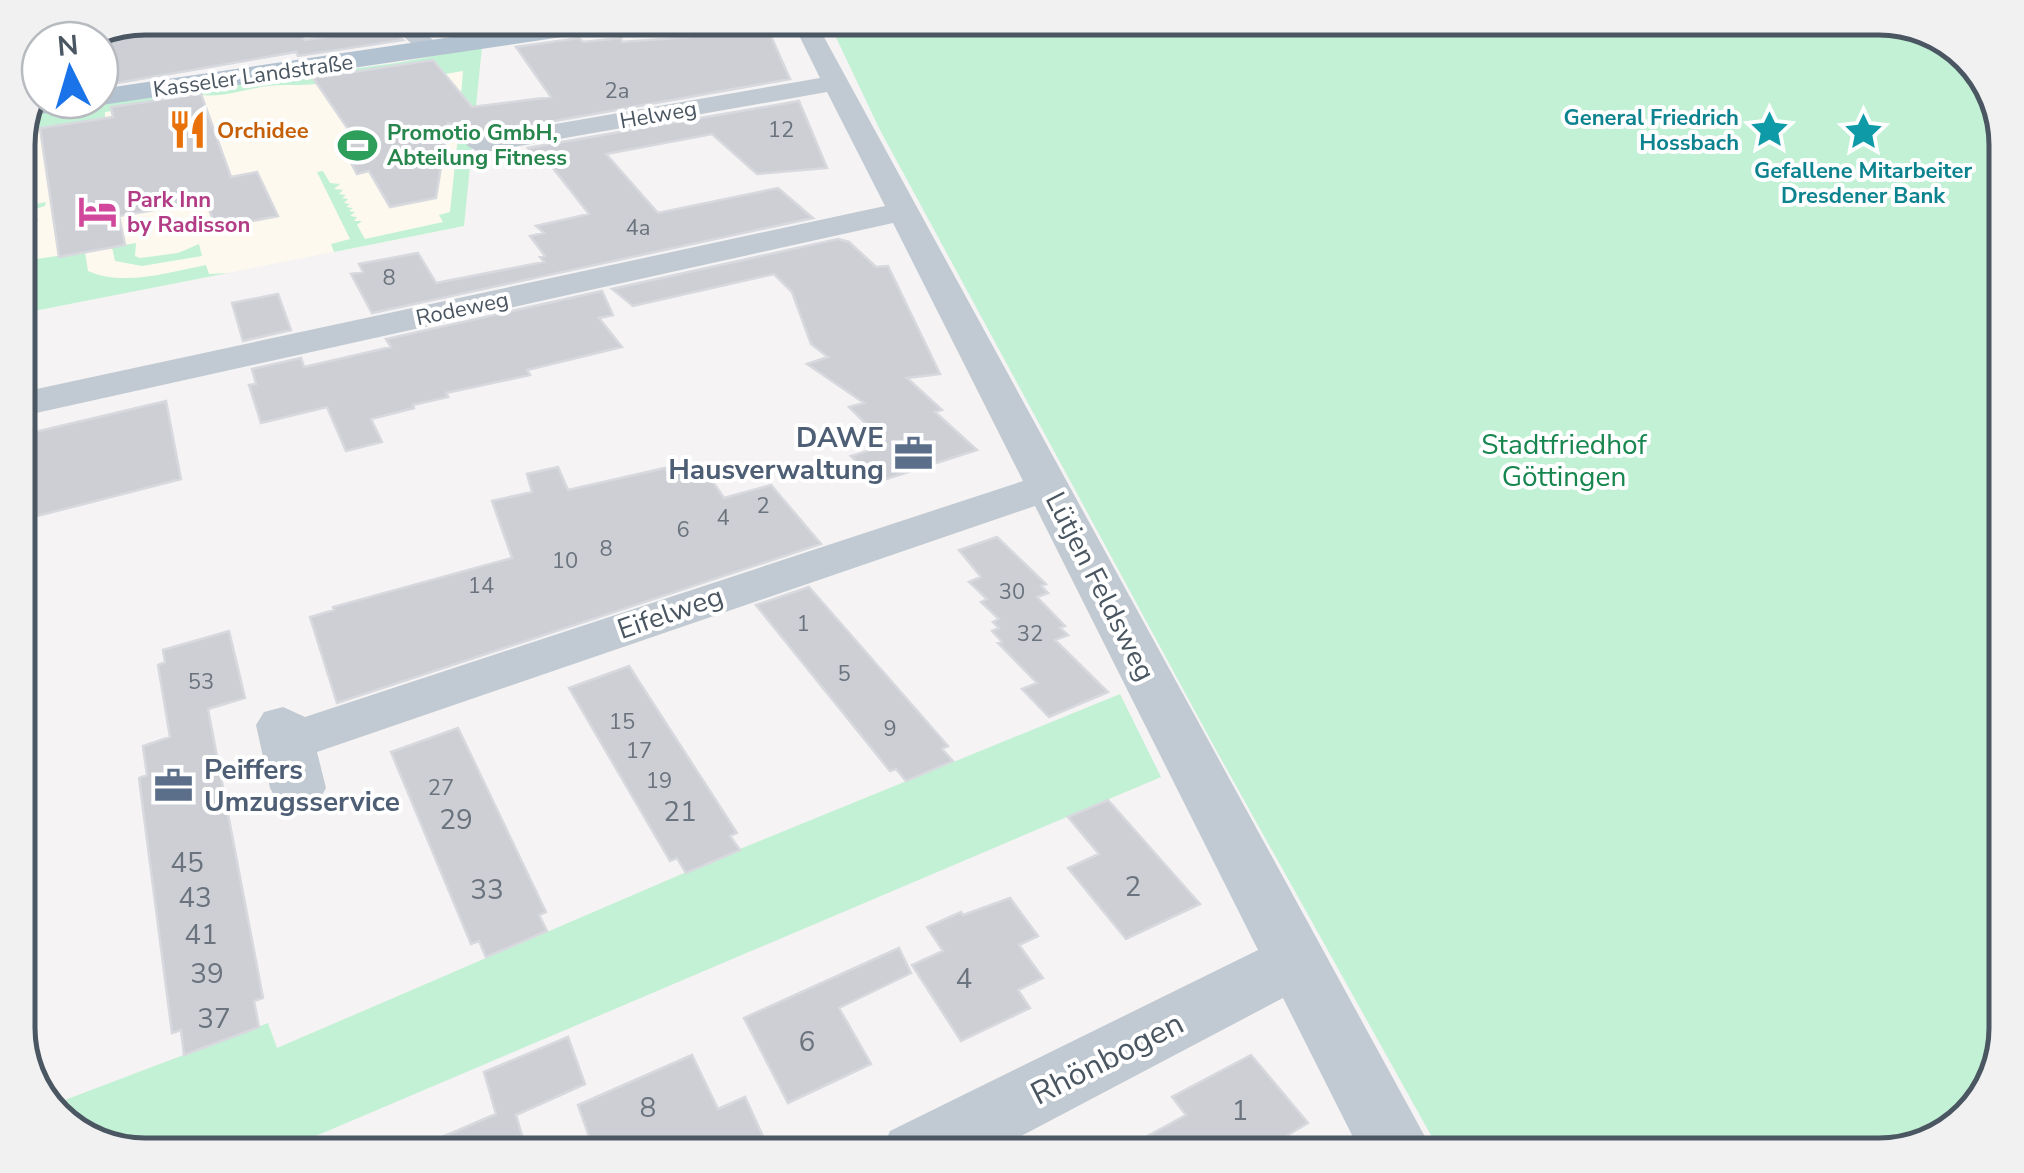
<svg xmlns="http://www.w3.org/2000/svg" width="2024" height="1173" font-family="'Nunito Sans',sans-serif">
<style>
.commercial{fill:#fdf9ef}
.green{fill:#c3f1d5}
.building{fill:#cdcfd5;stroke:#d7d9de;stroke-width:2.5}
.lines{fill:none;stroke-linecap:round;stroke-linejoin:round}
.street{fill:#c1cad2;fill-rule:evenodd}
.primary{fill:#b3c2d1;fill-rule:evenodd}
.labels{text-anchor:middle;stroke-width:8;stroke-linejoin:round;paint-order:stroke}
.far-street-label{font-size:22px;fill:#4a5661;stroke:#fff}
.number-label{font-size:22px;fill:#6b747e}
.far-culture-label{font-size:22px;font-weight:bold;fill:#0d838f;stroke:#fff;text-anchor:end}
.far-food-label{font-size:22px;font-weight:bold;fill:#c56008;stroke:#fff;text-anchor:start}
.far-leisure-label{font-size:22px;font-weight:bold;fill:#27864d;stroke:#fff;text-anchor:start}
.far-hotel-label{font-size:22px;font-weight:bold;fill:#b23c85;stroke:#fff;text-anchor:start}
.service-label{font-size:28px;font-weight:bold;fill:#4e5e75;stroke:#fff;text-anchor:end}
.park-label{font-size:28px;fill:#17864f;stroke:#fff}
.street-label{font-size:28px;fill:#4a5661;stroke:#fff}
.near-number-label{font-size:28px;fill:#6b747e}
.near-street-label{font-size:32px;fill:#4a5661;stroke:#fff}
.rim{fill:none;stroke:#4a5661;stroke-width:5}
</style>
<rect width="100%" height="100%" fill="#f5f3f3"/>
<path class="commercial" d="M482,47l-18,179 -434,86 4,78 -16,4v-256l10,-24 368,-51z"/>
<path class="green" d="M904,18h975l64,17 46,46 17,57v890l-17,64 -47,47 -63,16h-437l-227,-407 -335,-618 -48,-101z
M482,47l-18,179 -130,26 -3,-8 19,-5 -33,-67 6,-1 7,12 10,1 -6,5 9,1 -4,4 7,1 -4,3 6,1 -4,4 6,1 -4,3 7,1 -4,3 6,1 -5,4 7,1 -3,4h8l-5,4 8,14 78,-17 -4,-7 11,-3 9,-86 12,-22 -10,-8 2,-25 -18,3 -5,-6c-50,7 -109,18 -154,17 -30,-1 -57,13 -84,10l-2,-6 196,-26z
M164,95l11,7 -70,10v6l-84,12 7,-16z
M46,202l-1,4 -10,3 3,12 -5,7 3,31 49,-7 3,19c35,16 82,1 118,-6l3,9 19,-1 -199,39 -9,-105z
M136,243l-1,13 5,2 38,-5 21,-9 3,12 -60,10 -27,-5 -3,-14z
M1120,694l41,83 -890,378h-126l-64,-17 -32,-32 219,-83 9,25 463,-199z"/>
<path class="building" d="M145,18h25l11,14 103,-14 21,22 85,-12 13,12 -105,16 -2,-4 -185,32 -13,-47z
M763,18l27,61 -314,56 -28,-12 -12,75 -46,9 -21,-36 -12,3 -16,-30 16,-2 -44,-64 120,-18 39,47 79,-10 -35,-50 63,-9 4,4 38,-4 1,4 66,-5 -3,-13z
M201,94l30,83 26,-5 21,44 -62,12 -10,-27 -87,15 6,29 -66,12 -19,-129 73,-11 -2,-10z
M799,101l28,67 -70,6 -45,-40 -106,20 52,59 120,-25 35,30 -441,95 -21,-39 12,-2 -4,-8 59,-11 18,30 108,-21 -4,-5 5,-1 -15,-20 14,-3 -8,-7 53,-12 -48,-61 -8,2 -5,-7z
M838,239l11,3 27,25 12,-1 52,108 -33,4 35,32 -7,2 42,38 -100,32 -26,-26 36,-11 -38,-38 15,-4 -57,-39 21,-7 -17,-13 -19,-52 -18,-18 -141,32 -21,-17z
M602,291l11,24 -14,3 23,29 -95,23 3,5 -84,18 2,4 -35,8 1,3 -43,11 11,23 -36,9 -19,-44 -66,16 -12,-38 7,-1 -4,-15 49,-11 3,9 87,-20 -5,-8z
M278,294l13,36 -48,11 -11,-38z
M166,401l15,78 -163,42v-85z
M701,465l23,33 47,-13 50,59 -484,159 -27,-86 24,-7 -1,-3 179,-49 -20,-57 40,-9 -5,-18 31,-7 10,23 97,-22 4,6z
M997,537l49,47 -5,2 7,7 -11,4 28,29 -5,2 8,7 -13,5 53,52 -59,25 -27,-28 15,-6 -39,-40 4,-1 -10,-11 7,-3 -6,-6 6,-3 -18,-17 6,-3 -18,-17 12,-5 -22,-27z
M809,587l139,159 -6,3 11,12 -47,20 -10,-12 -6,2 -134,-166z
M229,631l16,67 -37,11 55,289 -9,3 5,26 -75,28 -3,-25 -9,3 -33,-255 8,-3 -4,-29 27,-9 -12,-72 7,-3 -2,-12z
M629,666l108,167 -7,3 10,14 -54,23 -9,-15 -7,3 -101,-173z
M458,728l88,184 -7,3 8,16 -61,26 -7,-16 -8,3 -80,-192z
M1108,800l92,104 -74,35 -58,-71 31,-14 -31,-37z
M1010,898l28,38 -19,9 24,33 -25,12 12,18 -69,33 -49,-76 31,-14 -16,-24 34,-15 2,3z
M899,948l12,25 -72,35 32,56 -83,39 -44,-85z
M568,1037l17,47 -69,31 12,41h-130l98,-42 -12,-42z
M692,1055l26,54 27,-12 21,46 -27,13h-143l-18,-51z
M1251,1055l57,68 -55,33h-142l75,-41 -14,-18z"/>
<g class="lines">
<path class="street" d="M383,17h25l26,24 -4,5h-16z
M790,17h23l622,1138h-73l-79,-157 -298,157h-105l10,-24 368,-181 -223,-444 -718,246 9,36 -8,14 -20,6 -20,-6 -8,-14 -14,-63 8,-13 19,-5 22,10 718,-236 -130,-258 -875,194v-24l867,-187 -58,-114 -347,61 -14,-8 14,-8 340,-59z"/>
<path class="primary" d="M586,17h70l-13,8 -616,91 9,-18 64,2v-11z"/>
</g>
<defs>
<symbol id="restaurant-bare" viewBox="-9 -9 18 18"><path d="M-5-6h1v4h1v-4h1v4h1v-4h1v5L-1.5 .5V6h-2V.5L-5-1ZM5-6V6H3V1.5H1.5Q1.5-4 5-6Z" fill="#e8710a" stroke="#fff" stroke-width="2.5" paint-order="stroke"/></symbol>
<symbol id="sight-bare" viewBox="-9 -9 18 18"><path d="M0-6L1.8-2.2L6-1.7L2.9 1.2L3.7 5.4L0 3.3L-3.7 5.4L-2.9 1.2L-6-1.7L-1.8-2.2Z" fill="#0f9aa8" stroke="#fff" stroke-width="2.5" paint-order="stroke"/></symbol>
<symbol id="stadium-bare" viewBox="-9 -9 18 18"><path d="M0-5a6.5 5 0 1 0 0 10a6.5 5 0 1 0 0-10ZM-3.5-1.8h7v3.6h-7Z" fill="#2e9e5b" stroke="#fff" stroke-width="2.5" paint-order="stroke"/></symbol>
<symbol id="hotel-bare" viewBox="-9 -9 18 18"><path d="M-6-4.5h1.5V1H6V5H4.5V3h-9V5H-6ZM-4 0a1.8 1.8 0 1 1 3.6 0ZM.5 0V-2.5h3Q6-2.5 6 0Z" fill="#d1479c" stroke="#fff" stroke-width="2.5" paint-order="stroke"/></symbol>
<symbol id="office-bare" viewBox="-9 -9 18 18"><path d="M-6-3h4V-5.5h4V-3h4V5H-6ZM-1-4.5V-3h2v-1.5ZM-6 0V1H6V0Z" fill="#5c6f8a" stroke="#fff" stroke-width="2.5" paint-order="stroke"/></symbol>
</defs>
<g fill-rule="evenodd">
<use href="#restaurant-bare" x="160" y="102" width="55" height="55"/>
<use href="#sight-bare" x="1742" y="102" width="55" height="55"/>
<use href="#sight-bare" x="1836" y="104" width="55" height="55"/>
<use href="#stadium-bare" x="330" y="118" width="55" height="55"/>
<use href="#hotel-bare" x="70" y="184" width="55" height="55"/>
<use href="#office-bare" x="886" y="426" width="55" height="55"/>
<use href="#office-bare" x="146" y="758" width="55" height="55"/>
</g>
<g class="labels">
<g class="far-street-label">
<text transform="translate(253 75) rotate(-8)" y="8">Kasseler Landstraße</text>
<text transform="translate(658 114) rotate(-10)" y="8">Helweg</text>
<text transform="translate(462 308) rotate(-12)" y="8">Rodeweg</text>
</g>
<g class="number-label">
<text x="617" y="98">2a</text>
<text x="781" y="137">12</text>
<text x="638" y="235">4a</text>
<text x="389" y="285">8</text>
<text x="763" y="513">2</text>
<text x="723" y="525">4</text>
<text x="683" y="537">6</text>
<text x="606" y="556">8</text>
<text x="565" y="568">10</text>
<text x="481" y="593">14</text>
<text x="1012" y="599">30</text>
<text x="803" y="631">1</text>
<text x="1030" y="641">32</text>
<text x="844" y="681">5</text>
<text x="201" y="689">53</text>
<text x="622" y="729">15</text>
<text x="890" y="736">9</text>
<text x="639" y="758">17</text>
<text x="659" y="788">19</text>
<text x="441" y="795">27</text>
</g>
<g class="far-culture-label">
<text x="1739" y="125">General Friedrich<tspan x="1739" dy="25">Hossbach</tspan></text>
<text x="1863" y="178" text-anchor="middle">Gefallene Mitarbeiter<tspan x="1863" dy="25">Dresdener Bank</tspan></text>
</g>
<g class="far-food-label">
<text x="217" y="138">Orchidee</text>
</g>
<g class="far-leisure-label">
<text x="387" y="140">Promotio GmbH,<tspan x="387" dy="25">Abteilung Fitness</tspan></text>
</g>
<g class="far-hotel-label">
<text x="127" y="207">Park Inn<tspan x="127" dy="25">by Radisson</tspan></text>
</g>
<g class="service-label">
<text x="884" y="447">DAWE<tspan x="884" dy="32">Hausverwaltung</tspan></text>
<text x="204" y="779" text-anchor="start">Peiffers<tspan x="204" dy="32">Umzugsservice</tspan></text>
</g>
<g class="park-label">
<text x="1564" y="454">Stadtfriedhof<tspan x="1564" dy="32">Göttingen</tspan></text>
</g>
<g class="street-label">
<text transform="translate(1101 586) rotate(63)" y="10">Lütjen Feldsweg</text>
<text transform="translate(670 612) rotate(-19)" y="10">Eifelweg</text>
</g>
<g class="near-number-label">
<text x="680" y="821">21</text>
<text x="456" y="829">29</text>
<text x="187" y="872">45</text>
<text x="1133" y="896">2</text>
<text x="487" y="899">33</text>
<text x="195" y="907">43</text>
<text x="201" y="944">41</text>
<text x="207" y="983">39</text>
<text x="964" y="988">4</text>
<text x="214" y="1028">37</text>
<text x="807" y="1051">6</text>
<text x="648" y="1117">8</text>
<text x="1240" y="1120">1</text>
</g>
<g class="near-street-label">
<text transform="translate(1107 1058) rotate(-27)" y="11">Rhönbogen</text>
</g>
</g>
<path d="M0 0H2024V1173H0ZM145 35H1879A110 110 0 0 1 1989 145V1028A110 110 0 0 1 1879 1138H145A110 110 0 0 1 35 1028V145A110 110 0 0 1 145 35Z" fill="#f1f1f2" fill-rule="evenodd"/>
<path class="rim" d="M145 35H1879A110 110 0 0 1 1989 145V1028A110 110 0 0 1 1879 1138H145A110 110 0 0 1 35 1028V145A110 110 0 0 1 145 35Z"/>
<g transform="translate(70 70) rotate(355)"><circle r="48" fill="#ffffff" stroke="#b7bbc0" stroke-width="2.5"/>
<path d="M0-8L18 38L0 25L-18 38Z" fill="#1a73e8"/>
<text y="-15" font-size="28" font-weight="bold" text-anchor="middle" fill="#4a5661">N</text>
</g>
</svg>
